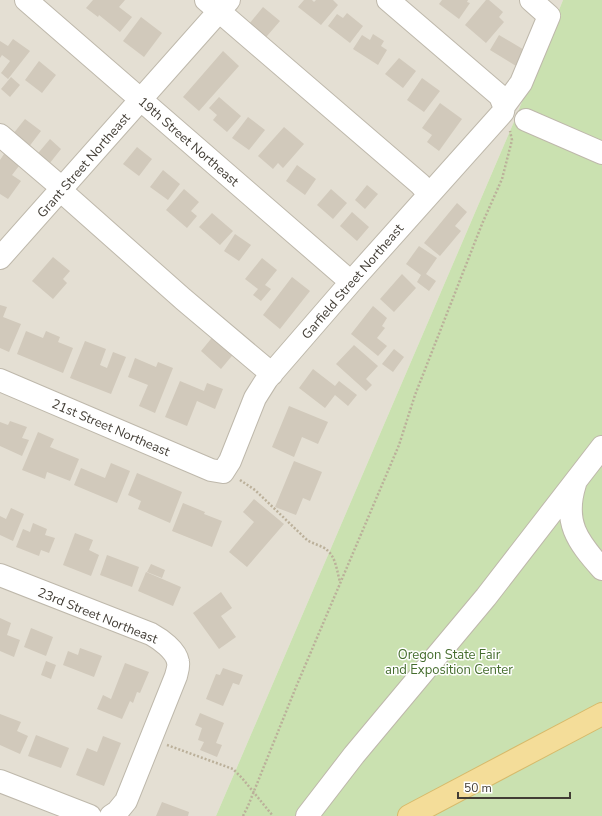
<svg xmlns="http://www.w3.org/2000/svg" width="602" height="816" font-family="'Nunito Sans',sans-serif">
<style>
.residential{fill:#e4dfd3}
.green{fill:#cae1b0}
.building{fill:#d1c9bb}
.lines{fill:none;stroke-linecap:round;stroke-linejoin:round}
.minor-casing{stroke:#beb8ab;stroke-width:24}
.major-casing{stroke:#d7ba6b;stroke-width:24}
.path{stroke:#bbb09a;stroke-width:2.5;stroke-dasharray:2 2;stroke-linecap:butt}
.minor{stroke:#fff;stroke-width:22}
.major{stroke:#f4dd99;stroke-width:22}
.labels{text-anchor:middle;stroke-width:3;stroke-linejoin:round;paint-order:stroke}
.street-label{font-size:13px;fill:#423d35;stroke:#fff}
.park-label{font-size:13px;fill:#456d2e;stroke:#fff}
</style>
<rect width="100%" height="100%" fill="#f0ede4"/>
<path class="residential" d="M0,0h563l-50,124 -297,692h-216z"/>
<path class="green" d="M563,0h39v816h-386l297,-692z"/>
<path class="building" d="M93,0h32l-6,7 13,10 -12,15 -21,-17 -1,2 -12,-9z
M304,0h8l2,2 2,-2h17l5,5 -17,20 -23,-18z
M442,0h26l-1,2 3,1 -11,16 -20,-15z
M486,0h3l14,12 -4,5 5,5 -18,21 -21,-18z
M263,7l17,14 -19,22 -12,-19z
M347,13l16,13 -13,17 -22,-17 9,-12 6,4z
M141,17l21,16 -18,24 -21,-16z
M373,34l11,7 -3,5 6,4 -9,15 -25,-16 9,-14 8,5z
M499,35l27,16 -10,15 -26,-16z
M13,39l17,12 -22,28 -7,-6 9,-12 -8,-6 -2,3v-17l8,5z
M223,51l16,15 -40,45 -16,-14z
M399,58l17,13 -13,17 -18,-14z
M39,61l17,14 -14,18 -17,-13z
M11,77l9,8 -10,12 -9,-8z
M422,78l18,13 -16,21 -17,-12z
M219,97l22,19 -14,16 -14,-12 4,-5 -8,-7z
M440,103l22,16 -23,32 -12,-9 5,-7 -10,-7z
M248,117l17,13 -16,20 -17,-12z
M25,119l16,12 -16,21 -16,-13z
M284,127l20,17 -21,24 -5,-5 -5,6 -15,-13z
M50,139l11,10 -15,19 -12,-10z
M137,147l15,12 -13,17 -16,-12z
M6,151l16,11 -10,13 9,6 -13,18 -8,-5v-34z
M297,165l19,14 -11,16 -19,-14z
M163,170l17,14 -12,16 -18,-13z
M367,185l11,9 -13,15 -10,-9z
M184,189l15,13 -8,9 6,5 -10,12 -21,-18z
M331,189l16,14 -14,16 -16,-14z
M457,203l10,9 -12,14 6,5 -21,25 -16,-13z
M352,212l17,15 -12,14 -17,-15z
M212,213l21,18 -13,14 -21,-18z
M235,234l16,11 -12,16 -15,-10z
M419,246l18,12 -11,16 10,7 -7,10 -12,-9 4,-7 -15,-11z
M53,257l17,14 -7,8 4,4 -14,16 -21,-18z
M262,258l15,12 -12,15 6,4 -10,12 -8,-6 5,-6 -13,-10z
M402,274l14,14 -22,24 -14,-13z
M292,277l18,14 -30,38 -17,-14z
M0,305l7,2 -4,10 18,7 -12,28 -9,-4z
M373,306l14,12 -5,8 3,2 -8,10 10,8 -9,10 -27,-22z
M26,331l17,7 3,-7 14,6 -2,5 15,6 -10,25 -46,-19z
M215,334l21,17 -15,18 -20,-18z
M85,341l21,8 -6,16 7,3 6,-16 13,5 -15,37 -41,-16z
M354,345l24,21 -12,13 6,6 -6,6 -30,-27z
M394,349l10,8 -11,15 -11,-8z
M135,358l21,9 2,-5 15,6 -18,45 -16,-7 9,-21 -20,-8z
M313,369l22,17 4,-5 18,14 -9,11 -13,-11 -10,13 -26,-20z
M180,381l24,10 3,-8 16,6 -8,20 -18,-8 -10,25 -22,-9z
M289,406l39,16 -10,22 -16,-7 -8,20 -22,-10z
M10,421l17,6 -5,11 7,2 -7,16 -22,-10v-24l8,3z
M38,432l16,7 -4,8 29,12 -9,22 -23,-9 -2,7 -23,-9z
M294,461l28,11 -12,29 -7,-3 -7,17 -21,-8z
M111,463l19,8 -13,32 -43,-18 7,-17 24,10z
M137,473l45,19 -12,31 -32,-14 3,-8 -13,-6z
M254,499l30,25 -37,43 -18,-15 25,-30 -11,-10z
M183,503l22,9 -1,2 18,7 -10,26 -40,-16z
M11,508l13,6 -11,27 -13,-6v-19l6,3z
M33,523l14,6 -2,6 10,3 -6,15 -8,-3 -2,6 -23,-9 7,-18 7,3z
M75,533l18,7 -4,10 10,5 -8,21 -28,-11z
M107,555l32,12 -7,20 -32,-12z
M151,564l14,6 -3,8 -15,-6z
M146,572l35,15 -8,19 -35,-15z
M221,592l11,16 -11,8 15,21 -17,12 -26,-36z
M0,618l11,5 -4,12 13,5 -6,17 -14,-6z
M31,628l22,9 -7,19 -22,-9z
M80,648l22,8 -8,21 -31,-12 5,-14 10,4z
M46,661l10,4 -5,14 -10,-4z
M125,663l24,9 -9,21 -3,-1 -4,11 -3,-2 -8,18 -25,-10 6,-14 8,4z
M223,668l20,7 -4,10 -6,-2 -10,23 -17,-7 10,-25 4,1z
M200,713l24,10 -8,20 6,2 -5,12 -17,-7 4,-8 -6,-2 4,-12 -7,-3z
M0,714l21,8 -4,9 11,5 -8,18 -20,-9z
M36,735l33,13 -8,20 -33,-12z
M103,736l18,7 -17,43 -28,-11 11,-27 10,4z
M162,802l27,10 -1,4h-32z"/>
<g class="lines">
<defs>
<path id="minor" d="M26,0l325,282
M206,0l214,184 9,10
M388,0l112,96 4,10
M526,120l76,33
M0,135l62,53 6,9 115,102 89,75
M0,258l229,-258
M0,380l211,90 12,2 7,-11 25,-63 12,-19 84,-97 152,-170 1,-6 17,-23 28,-67 -18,-16
M575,484c-12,38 2,57 27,85
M0,575l151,59c9,5 25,16 27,28 1,4 -1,10 -2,14l-50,125 -9,11 -6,4
M0,781l90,35
M307,816l47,-61 132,-158 116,-150"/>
<path id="major" d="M409,816l193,-102"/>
</defs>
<use href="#minor" class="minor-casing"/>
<use href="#major" class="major-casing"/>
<path class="path" d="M240,480l15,10 52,50c6,4 16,6 20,10 9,7 10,22 13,32
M167,745l66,24 9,9 31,38
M243,816l5,-10 48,-119 103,-242 16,-50 67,-171 20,-45 10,-39 -2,-9"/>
<use href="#minor" class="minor"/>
<use href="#major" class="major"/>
</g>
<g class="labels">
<g class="street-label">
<text transform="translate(189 141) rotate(41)" y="5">19th Street Northeast</text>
<text transform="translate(83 165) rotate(-49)" y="5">Grant Street Northeast</text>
<text transform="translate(352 281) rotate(-49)" y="5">Garfield Street Northeast</text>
<text transform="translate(111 427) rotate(23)" y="5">21st Street Northeast</text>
<text transform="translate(98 615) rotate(22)" y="5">23rd Street Northeast</text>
</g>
<g class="park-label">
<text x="449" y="659">Oregon State Fair<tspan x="449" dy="15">and Exposition Center</tspan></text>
</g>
</g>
<path d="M458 792v6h112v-6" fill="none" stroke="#423d35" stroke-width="2"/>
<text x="464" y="792" font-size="12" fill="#423d35" stroke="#ffffff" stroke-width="3" paint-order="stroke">50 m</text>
</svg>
